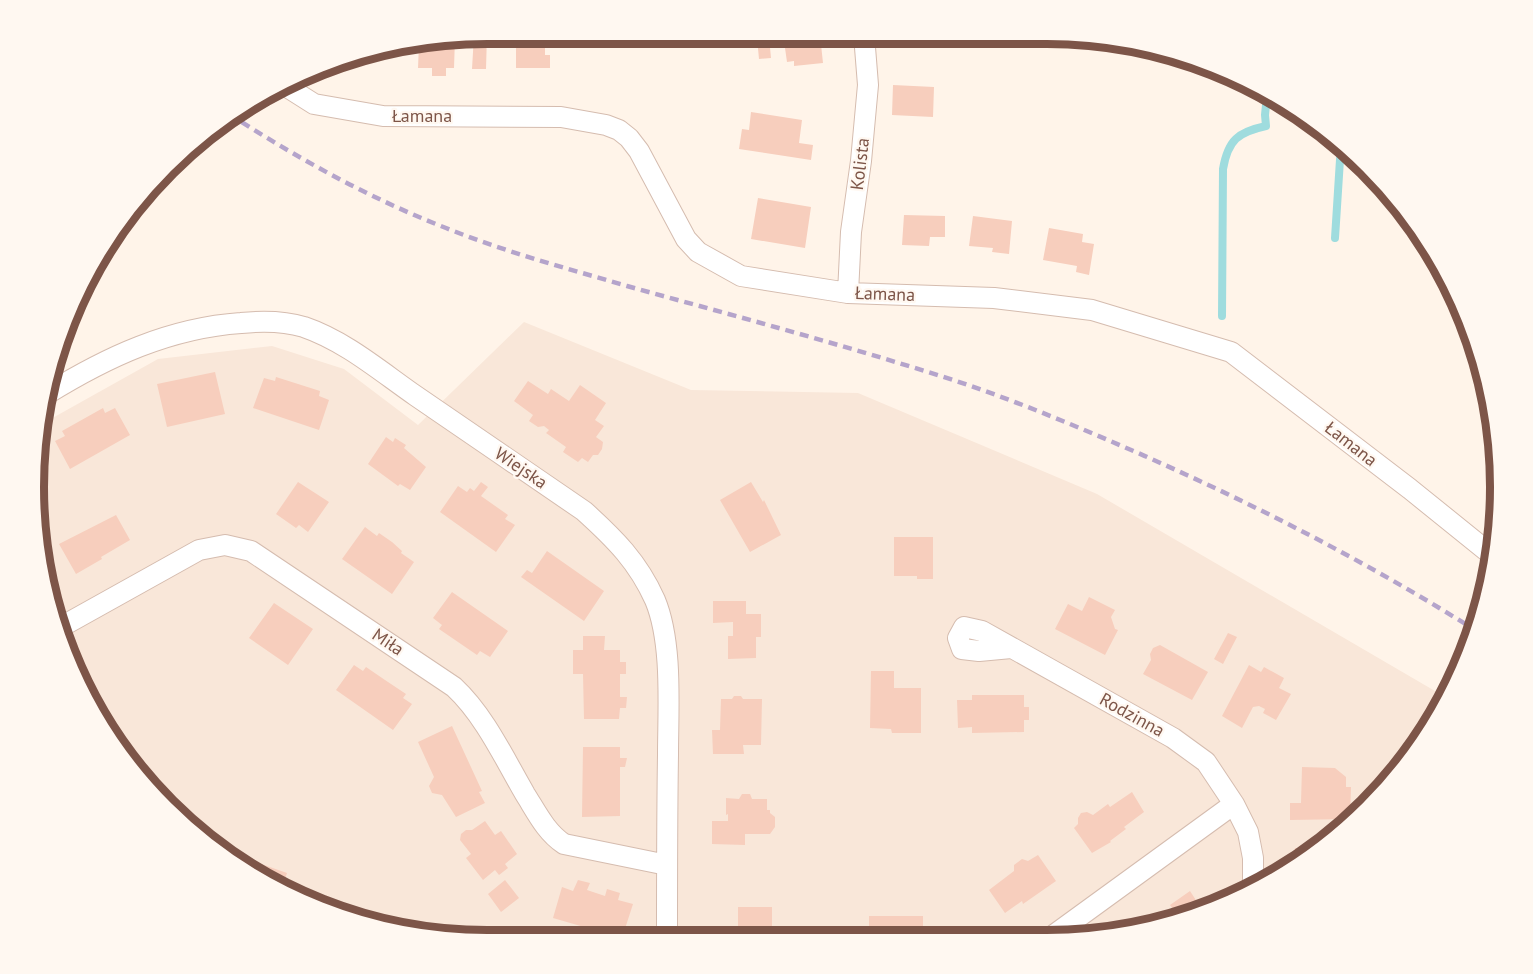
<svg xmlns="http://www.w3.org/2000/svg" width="1533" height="974" font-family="'PT Sans',sans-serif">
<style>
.residential{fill:#f9e7d9}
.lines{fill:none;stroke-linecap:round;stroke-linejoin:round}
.stream{stroke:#9fdcde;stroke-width:8}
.building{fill:#f7cebd}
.street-casing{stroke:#d5bcaf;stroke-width:22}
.street{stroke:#fff;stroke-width:20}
.rail{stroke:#b5a4cb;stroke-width:4.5;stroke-dasharray:9 6;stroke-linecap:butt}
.labels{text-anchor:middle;stroke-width:4.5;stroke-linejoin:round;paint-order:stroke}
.street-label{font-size:18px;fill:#7d5548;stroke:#fff8f1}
.rim{fill:none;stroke:#7d5548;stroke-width:8}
</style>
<rect width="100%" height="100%" fill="#fff4e9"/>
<path class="residential" d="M524,322l167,68 167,3 239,101 350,204 -41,66 -83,83 -76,47 -83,31 -88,15 -648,-3 -115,-31 -103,-59 -100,-107 -61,-135 -15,-147 6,-33 118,-66 114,-13 72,23 74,56z"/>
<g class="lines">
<path class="stream" d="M1335,238l6,-94
M1222,316l1,-147c5,-29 15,-37 43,-43l-1,-11 2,-20"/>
</g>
<path class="building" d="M474,35h13l-1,34h-14z
M820,35l3,28 -29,3v-5l-7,1 -2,-14h7l-1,-11z
M769,37l2,21 -12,1 -2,-21z
M455,38l-1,30h-8v8h-14v-8h-14l1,-24z
M516,39h29v16h5v13h-34z
M356,55v11l-31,-1 16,-8z
M893,85l41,2 -1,30 -41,-2z
M751,112l51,8 -3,23 14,2 -2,15 -72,-11 3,-20 7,1z
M758,198l53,9 -6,41 -54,-9z
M904,215l41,1v21h-15l-1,9 -27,-1z
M973,216l39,5 -3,33 -17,-2 1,-4 -24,-2z
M1049,228l34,6 -1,8 12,2 -5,31 -13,-3 1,-6 -34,-6z
M215,372l10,42 -58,13 -10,-43z
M276,377l44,14 -1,5 10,4 -10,30 -66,-22 11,-30 11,3z
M528,381l20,13 3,-5 18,12 11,-16 26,18 -11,17 9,6 -8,11 7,5 -1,7 -4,6h-5l-5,7 -6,-4 -4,4 -15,-10 3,-5 -20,-14 3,-3 -5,-4 -6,1 -9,-6 4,-6 -19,-14z
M103,408l2,5 10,-5 15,27 -60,34 -15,-28 10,-5 -3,-5z
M386,437l7,5 2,-4 11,7 -2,3 22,19 -16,23 -10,-6 -2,2 -30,-22z
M298,482l31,20 -21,30 -9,-7 -3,3 -20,-14z
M481,482l7,5 -7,9 27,19 -3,4 10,6 -19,27 -56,-40 18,-26 9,6 3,-4 4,3z
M751,482l12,20 1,-2 17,35 -31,17 -30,-52z
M116,515l14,25 -29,17 1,2 -26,15 -17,-30z
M365,527l12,9 2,-3 13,9 10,9 -1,2 13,9 -22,32 -50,-35z
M894,537h39v42h-16v-3h-23z
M547,551l57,40 -20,30 -63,-44 6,-7 5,3z
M452,592l56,39 -18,26 -10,-6 -3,4 -38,-26 3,-4 -9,-7z
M1089,597l26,13 -4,7 4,12 3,1 -13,25 -50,-26 13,-25 14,7z
M713,601h33v13h15v23h-5v21l-28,1v-23h5v-14l-20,1z
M274,603l39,26 -25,36 -39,-27z
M1228,633l9,4 -14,27 -9,-5z
M583,636h22l-1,14h16v12h6v12h-6v23h7l-1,11h-6l-1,11h-35l-1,-45h-10v-24h10z
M1160,645l48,27 -16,28 -49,-26 8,-14 -1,-6 3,-6z
M354,665l9,6 3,-4 19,13 21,14 -3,4 9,6 -19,26 -57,-40z
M1249,665l12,7 3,-5 20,11 -5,10 12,6 -15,26 -13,-7 2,-4 -6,-3 -6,1 -11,21 -20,-12z
M871,671h23v17h27v45h-29l-1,-4 -21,-1z
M972,695h52v12h5v13h-5v12l-52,1v-6l-14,1 -1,-28h15z
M734,696h7l2,3h19l-1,46h-18l1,9h-31l-1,-24h8l1,-31h11z
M452,726l30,65 -3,1 6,11 -29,14 -14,-22 -10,-2 -3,-7 5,-9 -16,-35z
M583,747h37v11h7l-2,9h-5v49l-38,1z
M1302,767l33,1 11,9v10h5l-1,32 -60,1v-17h11z
M1132,792l12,20 -20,15 2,2 -16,12 1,1 -19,11 -18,-25 4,-4v-6l3,-5 6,-1 6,3 15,-11 2,3z
M742,794h8l2,5h15v11h3v3l5,4v10l-5,7h-25v11l-33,-1v-23h16v-7l-2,1v-17l13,1z
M485,821l10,14 6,-4 16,23 -12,10 3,4 -9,7 -4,-5 -12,10 -17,-22 5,-4 -11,-14 1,-6 5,-4h6z
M210,846l77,27 -5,15 -72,-41z
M1295,848l25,1 -25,15z
M1038,855l18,26 -33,23 -1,-3 -17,12 -16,-23 25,-19v-6l8,-6 6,2z
M505,880l14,18 -18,14 -13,-18z
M578,880l12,3 -3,7 18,6 2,-7 13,4 -2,7 15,4 -11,34 -69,-20 9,-31 11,4z
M1190,891l13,20 -47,16 -1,-2 19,-14 -4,-6z
M738,907h34v21h4v11l-63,-1v-2h25z
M869,916h54v23h-54z"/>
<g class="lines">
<defs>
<path id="street" d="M284,85l30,19 69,12 178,1 45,8 13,5 10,8 10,13 47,88 12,13 43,24 107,17 146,5 98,12 139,42 179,137 83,67
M848,293l3,-61 10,-71 7,-76 -4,-50
M47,394c60,-37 122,-66 194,-71 20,-2 43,-2 63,4 41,14 76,44 112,69 56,38 112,77 168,115 31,28 54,51 71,89 18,43 13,109 13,155 -1,61 -1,122 -1,183
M59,628l140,-78 26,-5 26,6 203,136c31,29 50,71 71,107 12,19 21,38 39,50l103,21
M1011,648l-32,3 -17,-2 -4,-11 6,-11 18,4 191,107 33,24 28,42 -187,136
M1234,804l14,28 5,26v33"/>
</defs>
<use href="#street" class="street-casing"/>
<use href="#street" class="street"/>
<path class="rail" d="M229,114c70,45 140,84 217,114 59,24 120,40 181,58 101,28 202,55 301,86 72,22 141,51 210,81 116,51 229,109 337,177"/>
</g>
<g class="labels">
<g class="street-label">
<text x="422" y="122">Łamana</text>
<text transform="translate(860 164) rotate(-83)" y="6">Kolista</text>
<text transform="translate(885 294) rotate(2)" y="6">Łamana</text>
<text transform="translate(1351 444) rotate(38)" y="6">Łamana</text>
<text transform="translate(521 468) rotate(34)" y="6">Wiejska</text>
<text transform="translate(388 642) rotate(34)" y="6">Miła</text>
<text transform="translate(1132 715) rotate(29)" y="6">Rodzinna</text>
</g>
</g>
<path d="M0 0H1533V974H0ZM487 44H1047A443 443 0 0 1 1490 487V487A443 443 0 0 1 1047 930H487A443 443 0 0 1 44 487V487A443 443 0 0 1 487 44Z" fill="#fff8f1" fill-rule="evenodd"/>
<path class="rim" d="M487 44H1047A443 443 0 0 1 1490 487V487A443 443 0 0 1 1047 930H487A443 443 0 0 1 44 487V487A443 443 0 0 1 487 44Z"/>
</svg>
